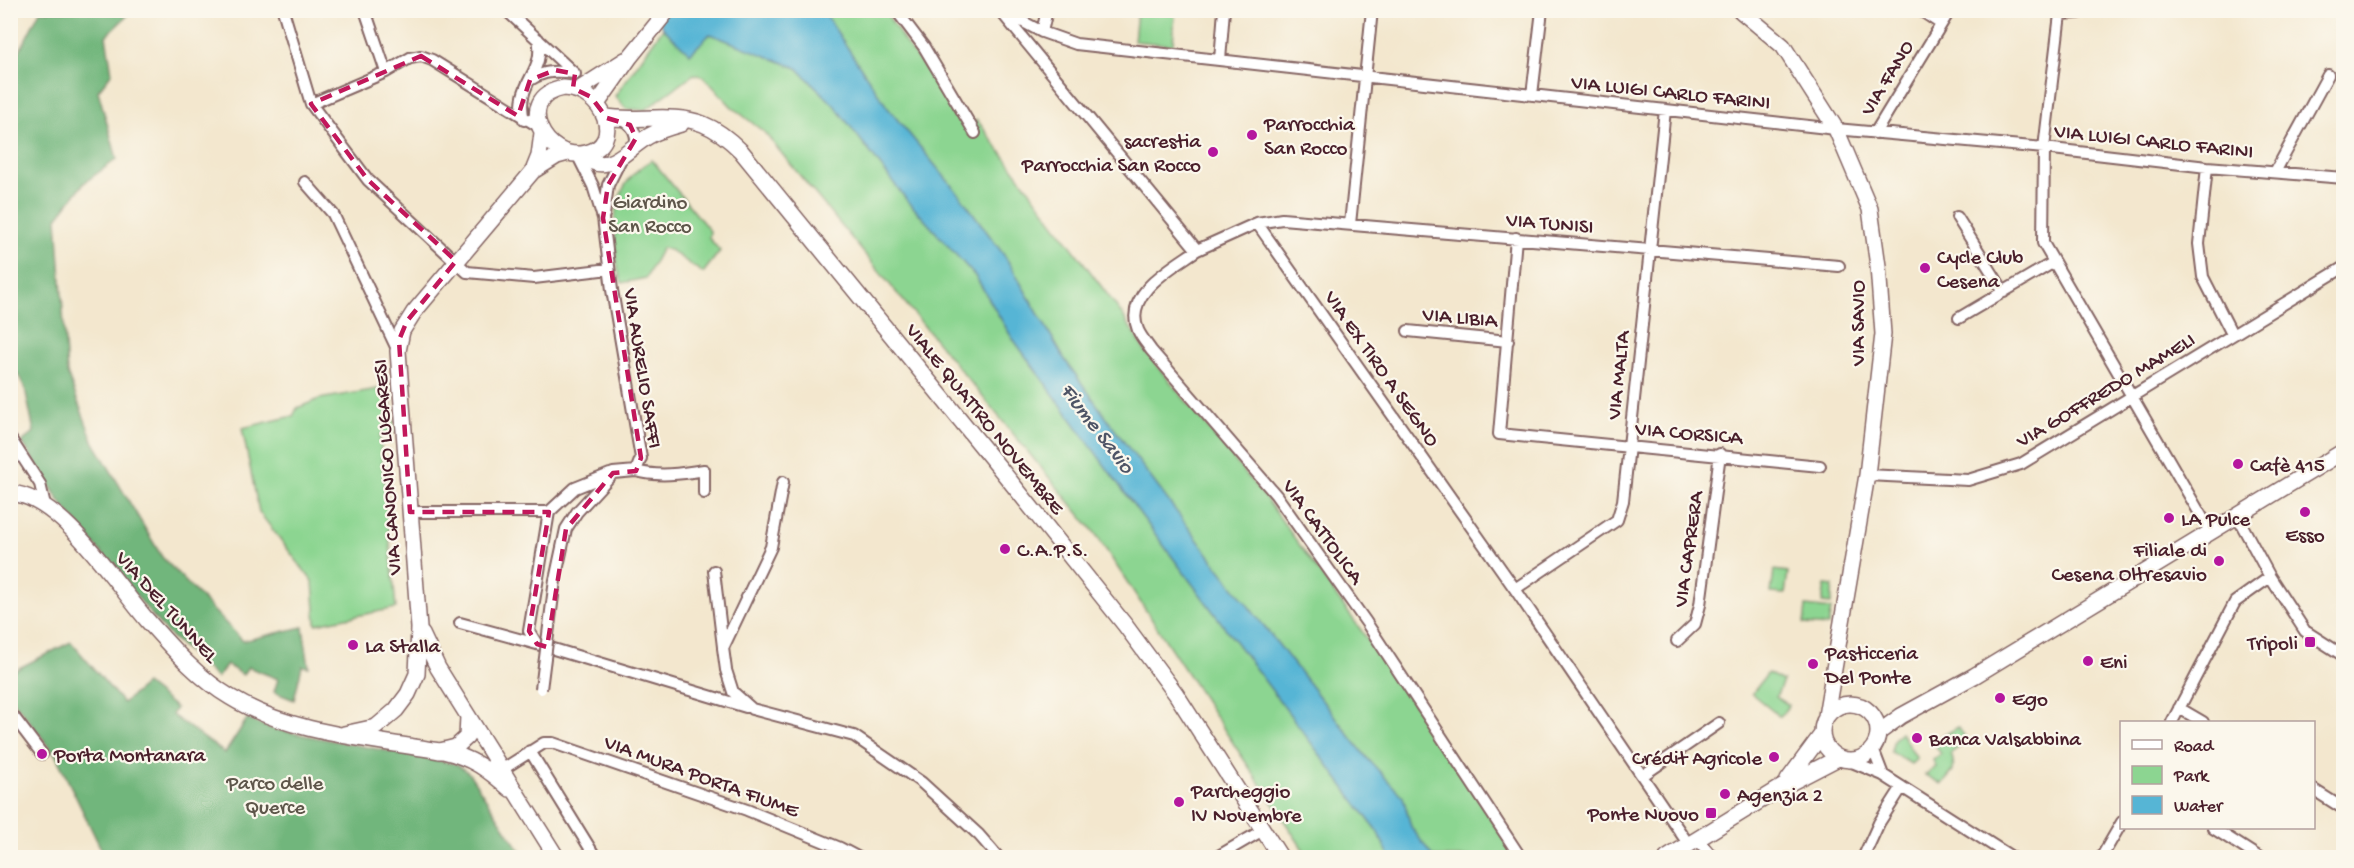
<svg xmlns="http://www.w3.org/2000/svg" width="2354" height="868" font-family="'Gochi Hand',sans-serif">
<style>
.green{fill:#8cd591;stroke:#6b7a5e;stroke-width:1.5}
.forest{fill:#71b67b;stroke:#5e6a53;stroke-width:1.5}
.water{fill:#56b5d5;stroke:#506a80;stroke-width:1.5}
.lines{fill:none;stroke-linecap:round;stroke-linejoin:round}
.street-casing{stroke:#856564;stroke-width:14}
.secondary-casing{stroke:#856564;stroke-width:18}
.street{stroke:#fff;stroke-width:10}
.secondary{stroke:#fff;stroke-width:15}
.street-bridge-casing{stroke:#856564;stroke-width:14;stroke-linecap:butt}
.street-bridge{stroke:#fff;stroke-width:10}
.marked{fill:none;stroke:#c2185b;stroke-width:4.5;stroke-dasharray:12 8;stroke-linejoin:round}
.poi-dot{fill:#b5179e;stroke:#fbf7ec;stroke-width:2}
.labels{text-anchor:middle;stroke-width:4.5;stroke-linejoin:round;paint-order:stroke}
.street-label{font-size:21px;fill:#4a1f2b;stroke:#fbf7ec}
.poi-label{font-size:21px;fill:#4a1f2b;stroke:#fbf7ec;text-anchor:start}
.park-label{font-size:21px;fill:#5e564a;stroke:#fbf7ec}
.water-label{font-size:22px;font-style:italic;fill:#4e5466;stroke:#fbf7ec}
</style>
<rect width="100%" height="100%" fill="#fbf7ec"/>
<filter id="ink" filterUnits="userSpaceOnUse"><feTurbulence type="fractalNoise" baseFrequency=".0167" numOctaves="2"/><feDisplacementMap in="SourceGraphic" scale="12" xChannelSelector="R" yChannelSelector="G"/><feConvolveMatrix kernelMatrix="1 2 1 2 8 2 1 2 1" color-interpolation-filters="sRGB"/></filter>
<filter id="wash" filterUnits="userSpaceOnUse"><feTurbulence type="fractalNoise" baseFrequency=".008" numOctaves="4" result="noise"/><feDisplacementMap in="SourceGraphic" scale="24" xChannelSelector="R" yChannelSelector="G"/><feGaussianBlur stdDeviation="1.35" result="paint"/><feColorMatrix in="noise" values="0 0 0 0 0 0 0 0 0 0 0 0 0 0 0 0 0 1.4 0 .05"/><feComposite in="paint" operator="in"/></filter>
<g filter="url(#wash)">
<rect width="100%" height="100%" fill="#f3e7ce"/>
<path class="green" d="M823,11h62l21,33 63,81 8,-5 145,194 23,37 122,149 182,252 66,105h-82l-22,-30 -8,-30 -36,-39 -146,-187 -106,-141 -50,-70 -59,-102 -44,-60 -75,-91z
M1137,11h38l-2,34 -39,-4z
M663,28l27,26 20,-20 87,34 37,37 72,94 70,78 35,59 127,175 239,320 13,26h-82l-213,-324 -331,-401 -32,-25 -28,-30 -10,-3 -49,36 -19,-1 -11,-13z
M652,160l58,71 -1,7 11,13 -17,22 -33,-23 -8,-2 -16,30 -24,5c-5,-10 -5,-22 -6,-33 -5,-37 1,-71 36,-90z
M389,387l6,45 -15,4 16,172 -80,16 -3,-42 -54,-70 -17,-84 51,-12 4,-8 22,-9z
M1774,570l14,2 -3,22 -14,-1z
M1825,585l8,1 -2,18 -9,-1z
M1806,606l25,3 -3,17 -24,-2z
M1768,673l15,8 -7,16 13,8 -9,12 -28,-23z
M1958,727l10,14 -17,12c5,16 3,19 -9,31l-17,-9 11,-8 -3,-7 8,-6 -8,-12z
M1901,733l16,26 -6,5 -20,-12 3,-13z"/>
<path class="forest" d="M40,11h86l1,5 -21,20 6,37 -14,18 19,68 -33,24 -27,35 10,155 26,68 69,116 81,84 60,-14 6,40 -7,-1 -8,34 -20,-8 4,-13 -30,-12 -5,8 -16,-10 -10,13 -52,-47 -105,-129 -38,-60 12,-10 -9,-44 -12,-23 -2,1 -1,-287 7,-23z
M71,642l52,61 23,-19 30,24 -4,7 53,38 22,-34 25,10 184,35 13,9 55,84h-415l-5,-2 -49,-101 -44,-56v-26z"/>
<path class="water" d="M656,11h167l64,96 75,91 44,60 59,102 50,70 106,141 146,187 36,39 8,30 22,30h-43l-13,-26 -239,-320 -127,-175 -35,-59 -70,-78 -72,-94 -37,-37 -87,-34 -20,20 -27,-26z"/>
</g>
<g filter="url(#ink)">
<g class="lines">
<defs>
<path id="street" d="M283,10l28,94
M365,10l21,62
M506,10l69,64
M896,10l28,37 51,86
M1001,10l41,22 34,12 760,85 208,19 163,19 137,11
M1920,10l21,14
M2056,11l4,3 18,-1 1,-3
M1003,14l194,236 60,-27 258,366 174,256
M2060,14l-16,134 -1,95 167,288
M1042,32l5,-22
M1220,60l4,-50
M530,80c15,-10 27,-9 44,-7
M1532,95l10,-85
M524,120c-10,-38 22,-46 14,-81
M623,120c10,6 14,13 13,25
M538,126l-106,-66 -11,-4 -11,2 -24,14 -75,32 57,76 99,92 67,6 75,-9
M1875,133l75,-123
M2207,167l-8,77 4,33 29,57
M2275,172l53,-97
M305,182l28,32 65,137
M604,215l4,-30 14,-28
M1957,217l47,75
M1257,223l25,-4 557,47
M1350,224l22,-214
M1516,238l-17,196 321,32
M1197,250c-24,17 -74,43 -59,80 3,7 9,14 13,20l125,145 90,127 155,236
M1959,318l95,-56
M1408,331l100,10
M10,438l30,46 5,21
M636,471c22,6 45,3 68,-1v23
M610,474l-35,14 -26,24 -20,119 8,13 209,63
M1867,475l101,5 53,-16 323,-197
M783,482l-12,65 -48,101 3,22 7,22 19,17 102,27 67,46 58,53 20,23
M410,512h139
M2237,516l33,61 35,54 39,25
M714,571l9,76
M555,580l11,-51 11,-17 36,-39 23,-2 5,-13 -29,-168 -9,-72 -10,-32 -16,-32
M1515,589l102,-69 6,-19 6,-55 36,-336
M460,623l77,21
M1677,641l18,-17 5,-19 20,-151
M2179,708l24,14
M10,712l32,42
M2172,722l63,-120 35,-25
M1873,749l10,26
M530,751l66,107
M1847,760l36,15 130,83
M503,769l41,-26h9l194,67 93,38 19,10
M1642,776l77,-53
M2314,790l30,19
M2213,828l47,30
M1698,840l15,18
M1215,858l48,-28
M1863,858l16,-35 23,-36
M2101,858l21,-36"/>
<path id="secondary" d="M1740,10l43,36 53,83 34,80 8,57 5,68 -16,141 -41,241
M564,88c40,2 61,56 22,65 -41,10 -74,-56 -22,-65z
M578,90l47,-30
M597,104l33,-47 38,-47
M606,117c31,5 67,-5 97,7 15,6 27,16 38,27l257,315 127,159 51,69 105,164
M579,154c30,25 45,-4 70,-18 10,-6 21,-9 32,-12
M533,171l6,-15 3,-23
M10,493c51,3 105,90 137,127 25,28 51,58 83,77 60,37 141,42 210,54l16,-4 11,-10 1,-21
M422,634l16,34 119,190
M1822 732a28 28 0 1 1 56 0a28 28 0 1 1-56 0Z
M1878,733l23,-17 73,-40 370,-225
M344,734l32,-7 20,-17 12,-16 9,-20 2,-46 -21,-277 4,-20 12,-19 119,-141 24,-15 11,-3
M443,751c30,7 44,18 67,38
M1788,780l34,-46
M1667,858l117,-72 54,-28"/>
</defs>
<use href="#street" class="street-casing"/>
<use href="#secondary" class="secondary-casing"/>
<use href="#street" class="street"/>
<use href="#secondary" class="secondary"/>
<defs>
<path id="street-bridge" d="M541,689l14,-109"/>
</defs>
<use href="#street-bridge" class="street-bridge-casing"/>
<use href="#street-bridge" class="street-bridge"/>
</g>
</g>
<path class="marked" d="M421,56l97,60 12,-36 25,-10 20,4 -2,14 18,9 16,21 23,7 6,13 -28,47 -5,33 38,240 -5,13 -23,2 -47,56 -19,118 -10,-3 -8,-13 20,-119h-139l-11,-172 8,-19 49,-60 -88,-81 -57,-76z"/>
<g class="poi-dot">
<circle cx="1252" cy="135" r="6"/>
<circle cx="1213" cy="152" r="6"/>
<circle cx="1925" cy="268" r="6"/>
<circle cx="2238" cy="464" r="6"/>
<circle cx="2305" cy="512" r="6"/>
<circle cx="2169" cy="518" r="6"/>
<circle cx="1005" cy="549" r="6"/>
<circle cx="2219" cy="561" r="6"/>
<rect x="2304" y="636" width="12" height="12" rx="3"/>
<circle cx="353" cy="645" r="6"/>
<circle cx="2088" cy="661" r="6"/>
<circle cx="1813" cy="664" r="6"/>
<circle cx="2000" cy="698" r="6"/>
<circle cx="1917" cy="738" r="6"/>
<circle cx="42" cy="754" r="6"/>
<circle cx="1774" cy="757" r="6"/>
<circle cx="1725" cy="794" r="6"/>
<circle cx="1179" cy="802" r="6"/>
<rect x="1705" y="807" width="12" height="12" rx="3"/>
</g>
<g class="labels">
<g class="street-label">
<text transform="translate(1886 77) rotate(-59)" y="7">VIA FANO</text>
<text transform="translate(1671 91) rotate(6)" y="7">VIA LUIGI CARLO FARINI</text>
<text transform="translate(2154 140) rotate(6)" y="7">VIA LUIGI CARLO FARINI</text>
<text transform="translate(1550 222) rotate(5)" y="7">VIA TUNISI</text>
<text transform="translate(1460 316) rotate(5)" y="7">VIA LIBIA</text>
<text transform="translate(1857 323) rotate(-90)" y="7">VIA SAVIO</text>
<text transform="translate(644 368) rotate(81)" y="7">VIA AURELIO SAFFI</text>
<text transform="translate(1383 368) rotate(55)" y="7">VIA EX TIRO A SEGNO</text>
<text transform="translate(1617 375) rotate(-84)" y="7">VIA MALTA</text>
<text transform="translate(2105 389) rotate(-31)" y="7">VIA GOFFREDO MAMELI</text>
<text transform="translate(986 418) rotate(51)" y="7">VIALE QUATTRO NOVEMBRE</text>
<text transform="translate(1689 432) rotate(5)" y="7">VIA CORSICA</text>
<text transform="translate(386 467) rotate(-94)" y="7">VIA CANONICO LUGARESI</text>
<text transform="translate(1324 531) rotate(54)" y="7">VIA CATTOLICA</text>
<text transform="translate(1687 549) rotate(-82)" y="7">VIA CAPRERA</text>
<text transform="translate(168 606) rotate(48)" y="7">VIA DEL TUNNEL</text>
<text transform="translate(702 775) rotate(20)" y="7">VIA MURA PORTA FIUME</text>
</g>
<g class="poi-label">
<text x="1264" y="130">Parrocchia<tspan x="1264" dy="24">San Rocco</tspan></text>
<text x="1201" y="147" text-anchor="end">sacrestia<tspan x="1201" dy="24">Parrocchia San Rocco</tspan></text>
<text x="1937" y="263">Cycle Club<tspan x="1937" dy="24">Cesena</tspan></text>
<text x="2250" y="471">Cafè 415</text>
<text x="2181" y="525">LA Pulce</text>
<text x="2305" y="541" text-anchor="middle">Esso</text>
<text x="1017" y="556">C.A.P.S.</text>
<text x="2207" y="556" text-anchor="end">Filiale di<tspan x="2207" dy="24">Cesena Oltresavio</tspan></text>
<text x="2298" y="649" text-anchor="end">Tripoli</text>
<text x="365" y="652">La Stalla</text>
<text x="1825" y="659">Pasticceria<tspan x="1825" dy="24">Del Ponte</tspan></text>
<text x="2100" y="668">Eni</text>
<text x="2012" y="705">Ego</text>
<text x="1929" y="745">Banca Valsabbina</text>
<text x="54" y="761">Porta Montanara</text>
<text x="1762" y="764" text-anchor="end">Crédit Agricole</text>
<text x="1191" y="797">Parcheggio<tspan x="1191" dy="24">IV Novembre</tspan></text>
<text x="1737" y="801">Agenzia 2</text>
<text x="1699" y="820" text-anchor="end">Ponte Nuovo</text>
</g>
<g class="park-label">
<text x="650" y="208">Giardino<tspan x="650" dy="24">San Rocco</tspan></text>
<text x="275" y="789">Parco delle<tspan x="275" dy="24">Querce</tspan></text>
</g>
<g class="water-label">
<text transform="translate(1099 427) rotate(53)" y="8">Fiume Savio</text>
</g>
</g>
<rect width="2354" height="868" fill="none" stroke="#fbf7ec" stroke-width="36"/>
<rect x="2120" y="721" width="195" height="108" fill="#fbf7ec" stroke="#b4a19f" stroke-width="1.5"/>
<rect x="2132" y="740" width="30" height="9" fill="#ffffff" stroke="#b4a19f" stroke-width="1.5"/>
<text x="2174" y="751" font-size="18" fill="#4a1f2b">Road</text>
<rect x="2132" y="766" width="30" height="18" fill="#8cd591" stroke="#b4a19f" stroke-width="1.5"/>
<text x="2174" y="781" font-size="18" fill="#4a1f2b">Park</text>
<rect x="2132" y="796" width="30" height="18" fill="#56b5d5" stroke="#b4a19f" stroke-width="1.5"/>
<text x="2174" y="811" font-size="18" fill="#4a1f2b">Water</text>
</svg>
